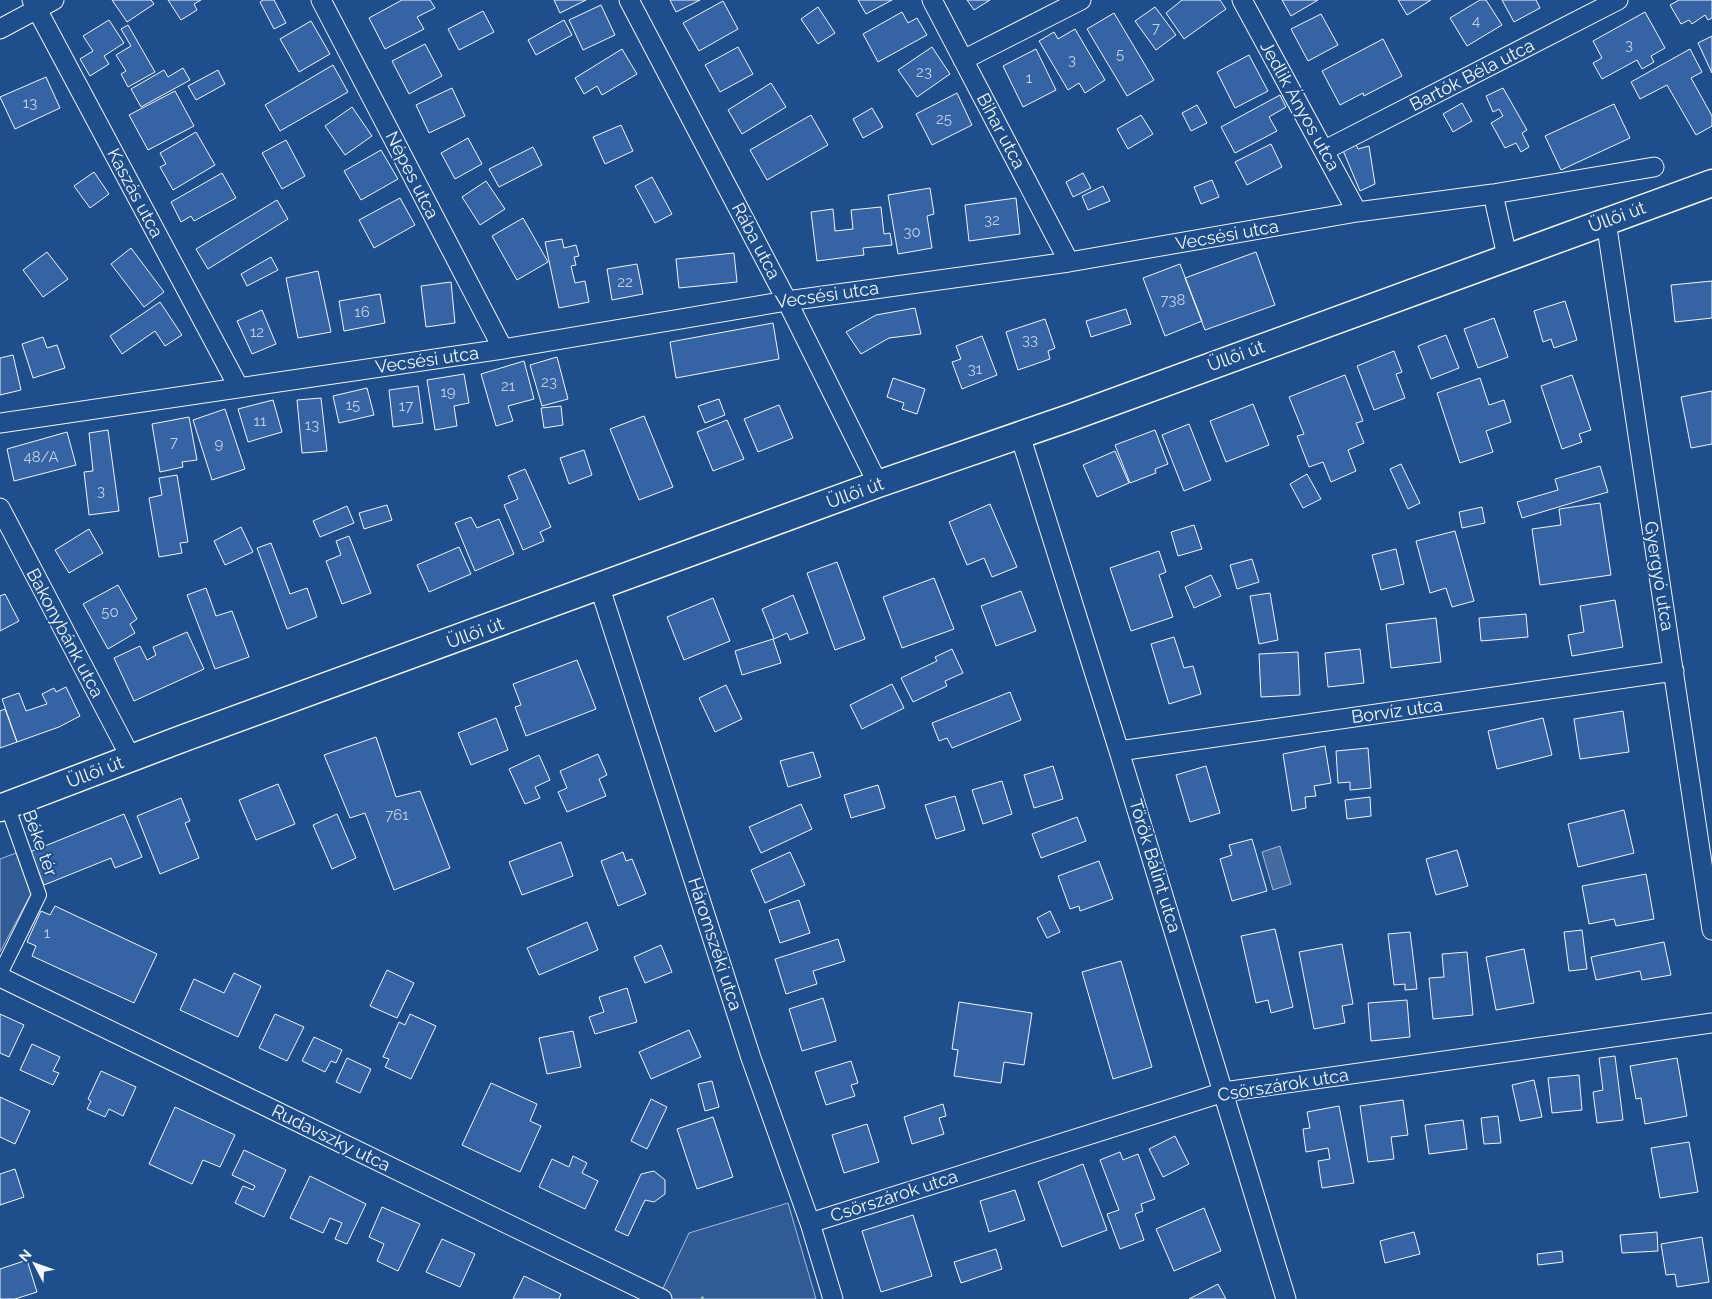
<svg xmlns="http://www.w3.org/2000/svg" width="1712" height="1299" font-family="Raleway,sans-serif">
<style>
.green{fill:#305b95;stroke:#a8bbd7}
.water{fill:#446ba0;stroke:#a8bbd7}
.building{fill:#3563a3;stroke:#f2f6ff}
.lines{fill:none;stroke-linecap:round;stroke-linejoin:round}
.pedestrian-casing{stroke:#f2f6ff;stroke-width:16}
.minor-casing{stroke:#f2f6ff;stroke-width:21}
.secondary-casing{stroke:#f2f6ff;stroke-width:29}
.pedestrian{stroke:#1f4e8c;stroke-width:14}
.minor{stroke:#1f4e8c;stroke-width:19}
.secondary{stroke:#1f4e8c;stroke-width:26}
.hedge{stroke:#97c8a6;stroke-width:4;stroke-dasharray:2.5 4;stroke-linecap:butt}
.labels{text-anchor:middle;stroke-width:4;stroke-linejoin:round;paint-order:stroke}
.number-label{font-size:15px;fill:#c3d1e8}
.street-label{font-size:18px;fill:#f2f6ff;stroke:#1f4e8c}
</style>
<rect width="100%" height="100%" fill="#1f4e8c"/>
<path class="green" d="M16,853l15,41 -31,58v-93z
M788,1203l28,96h-158l31,-66z"/>
<path class="water" d="M1280,846l11,38 -18,6 -11,-38z"/>
<path class="building" d="M112,0h39l3,4 -27,18z
M168,0h33l-7,4 3,6 -16,10z
M263,0h11l12,23 -12,6 -14,-27z
M402,0h28l5,8 -18,9 7,12 -39,20 -16,-31z
M554,0h32l-26,13z
M670,0h30l-24,12z
M858,0h34l-26,14z
M967,0h23l-16,10z
M1182,0h38l6,9 -42,30 -18,-26z
M1282,0h36l-27,16z
M1398,0h33l-24,15z
M1480,0h6l16,25 -35,21 -17,-28z
M1502,0h34l4,8 -26,14z
M1679,0h33v18l-4,2 -3,-5 -13,9 -3,-4 -8,4 -11,-19z
M723,1l15,28 -39,22 -16,-28z
M601,5l14,30 -32,15 -14,-30z
M818,7l17,26 -17,11 -17,-25z
M1155,7l21,28 -20,15 -21,-29z
M483,11l11,21 -35,18 -11,-21z
M902,12l6,11 9,-5 10,17 -49,27 -15,-28z
M1645,12l20,36 -14,8 3,6 -12,7 -5,-9 -35,19 -9,-16 9,-5 -9,-17z
M1114,13l40,67 -27,16 -40,-67z
M1321,14l17,31 -30,16 -17,-32z
M109,20l15,23 -20,13 5,8 -19,12 -10,-17 13,-8 -10,-15z
M564,20l8,15 -36,20 -8,-15z
M311,21l19,33 -31,18 -19,-33z
M128,25l27,47 -27,15 -7,-13 5,-3 -10,-16 15,-9 -10,-17z
M1075,29l30,51 -20,13 -6,-10 -11,7 -29,-49 15,-9 4,7z
M1712,36v37l-14,-30z
M1383,39l19,37 -38,20 -1,-3 -23,12 -18,-34z
M425,44l17,32 -33,18 -17,-33z
M738,47l15,27 -33,18 -15,-27z
M932,47l18,27 -33,23 -19,-27z
M622,49l15,25 -35,21 -5,-9 -13,8 -9,-16z
M1036,49l20,41 -33,17 -20,-41z
M1690,49l12,23 -11,6 21,38v10l-16,9 -29,-50 -27,14 -9,-17z
M1249,55l19,36 -33,17 -18,-36z
M333,65l15,27 -68,39 -15,-26z
M183,68l7,12 -49,27 -10,-18 33,-19 4,7z
M218,70l7,14 -29,16 -8,-14z
M46,77l14,31 -45,21 -15,-32z
M771,83l15,24 -44,27 -14,-24z
M452,88l13,28 -36,17 -13,-28z
M1503,88l24,42 -5,3 7,14 -8,5 -5,-9 -11,5 -14,-25 12,-7 -4,-7 -6,3 -7,-16z
M175,91l19,35 -46,24 -19,-35z
M957,93l15,32 -40,20 -16,-31z
M1280,95l6,12 -17,10 8,14 -42,22 -14,-26z
M1462,103l10,18 -19,11 -10,-18z
M1614,104l16,34 -69,32 -16,-34z
M1197,105l10,18 -16,8 -9,-18z
M352,107l20,29 -27,19 -20,-29z
M872,108l11,19 -20,11 -10,-19z
M811,115l17,30 -61,35 -17,-30z
M1141,115l12,19 -25,15 -11,-20z
M621,125l12,26 -28,13 -12,-27z
M196,132l19,33 -42,25 -13,-23 6,-3 -6,-11z
M468,138l14,26 -27,15 -14,-26z
M286,140l19,36 -23,13 -20,-36z
M1355,142l3,7 11,-3 6,38 -15,7 -18,-43z
M1271,144l11,23 -35,18 -12,-23z
M533,147l9,18 -43,22 -10,-18z
M381,150l17,29 -37,21 -17,-29z
M94,172l15,22 -19,14 -16,-22z
M222,173l14,25 -42,23 -3,-5 -10,6 -10,-20z
M1083,173l8,15 -18,9 -7,-15z
M652,177l20,37 -17,9 -20,-37z
M1212,180l7,17 -18,7 -7,-17z
M486,181l19,28 -25,16 -18,-28z
M1103,186l7,15 -22,9 -6,-14z
M930,188l4,26 -7,2 5,32 -34,6 -10,-59z
M400,198l15,27 -41,23 -15,-28z
M1016,198l4,36 -51,7 -4,-36z
M277,200l11,19 -80,50 -12,-20z
M881,207l3,27 6,-1 2,12 -29,3 1,7 -47,6 -6,-49 22,-3 2,22 18,-2 -2,-19z
M523,218l25,44 -31,18 -25,-44z
M562,239l2,9 12,-3 3,11 -5,1 2,8 -5,1 4,17 10,-2 4,21 -30,6 -14,-66z
M131,248l33,44 -20,15 -33,-43z
M47,252l21,27 -25,18 -20,-27z
M1256,252l19,53 -70,25 -20,-52z
M734,253l3,29 -58,6 -3,-29z
M271,257l7,13 -31,16 -6,-12z
M637,264l6,30 -31,6 -5,-31z
M1180,264l22,57 -37,15 -22,-58z
M318,271l13,61 -33,6 -12,-60z
M1712,281v37l-37,4 -4,-37z
M451,282l4,41 -29,4 -5,-41z
M380,294l5,29 -41,8 -5,-30z
M1565,301l12,39 -23,8 -3,-9 -8,3 -9,-31z
M160,302l22,33 -17,11 -10,-15 -33,23 -12,-18z
M915,308l6,26 -32,4 -28,16 -15,-22 30,-17z
M1126,309l5,15 -40,13 -5,-16z
M262,310l14,34 -24,10 -15,-33z
M1494,318l14,39 -30,11 -14,-39z
M1045,319l10,29 -7,3 2,8 -32,11 -12,-38z
M773,323l6,36 -103,19 -6,-36z
M1446,335l13,33 -28,11 -13,-33z
M982,336l15,39 -35,14 -10,-27 9,-3 -5,-13z
M43,337l4,11 10,-3 8,23 -32,10 -11,-34z
M1394,351l8,21 -6,2 9,24 -31,12 -17,-44z
M13,355l8,35 -21,5v-37z
M557,357l11,42 -26,7 -12,-41z
M524,361l10,38 -26,7 5,15 -17,5 -15,-52z
M464,374l5,29 -15,3 3,20 -22,4 -8,-50z
M1345,375l18,46 -7,2 8,20 -16,7 8,21 -25,11 -8,-20 -14,5 -12,-31 7,-2 -15,-37z
M1572,375l19,55 -12,4 3,8 -20,7 -21,-63z
M893,378l32,11 -8,25 -15,-5 2,-6 -17,-6z
M1480,378l9,27 15,-5 7,22 -25,9 7,21 -33,11 -23,-70z
M418,386l5,37 -30,4 -4,-37z
M367,388l7,27 -35,8 -6,-27z
M1712,391v53l-21,4 -10,-51z
M321,398l6,53 -25,2 -5,-53z
M719,399l6,16 -20,8 -7,-17z
M273,400l9,32 -34,10 -10,-33z
M1253,404l16,41 -43,17 -16,-41z
M779,405l14,33 -35,14 -14,-33z
M561,406l2,19 -19,3 -3,-20z
M225,409l20,60 -33,11 -19,-60z
M644,416l29,71 -34,13 -29,-71z
M189,417l8,43 -15,2 1,5 -23,5 -8,-48z
M727,420l17,39 -31,12 -16,-39z
M1189,424l22,56 -27,11 -22,-56z
M108,430l11,81 -30,4 -5,-43 9,-1 -4,-38z
M1155,430l13,34 -13,5 1,4 -26,10 -15,-38z
M67,432l9,33 -62,16 -7,-32z
M584,450l8,25 -23,9 -9,-26z
M1115,451l14,32 -32,14 -14,-32z
M1401,464l19,39 -12,6 -18,-40z
M1600,466l8,26 -86,26 -5,-16 41,-12 -3,-11z
M525,469l26,58 -11,5 4,9 -21,9 -19,-45 14,-6 -10,-23z
M1307,474l14,25 -18,9 -13,-24z
M177,475l11,67 -8,1 2,10 -23,4 -10,-59 13,-3 -3,-17z
M1600,503l11,72 -71,10 -8,-56 29,-4 -2,-16z
M990,504l27,63 -25,10 -8,-19 -17,7 -18,-43z
M387,505l5,15 -28,9 -5,-16z
M347,506l7,17 -34,14 -7,-16z
M1482,507l3,16 -23,5 -3,-16z
M471,517l6,11 22,-9 15,35 -39,17 -20,-48z
M1194,525l8,24 -24,7 -7,-24z
M241,527l12,25 -28,13 -11,-24z
M89,529l14,24 -34,20 -14,-23z
M1455,531l19,70 -22,6 -6,-19 -16,5 -14,-52z
M349,536l22,57 -29,11 -16,-43 15,-6 -5,-14z
M271,543l19,51 17,-6 10,29 -30,12 -30,-81z
M459,547l12,27 -42,18 -12,-27z
M1396,549l8,35 -23,6 -9,-35z
M1159,551l7,21 -7,3 14,42 -42,14 -21,-63z
M1252,559l7,23 -22,7 -7,-24z
M837,562l28,77 -30,11 -28,-77z
M1211,575l10,21 -27,12 -9,-21z
M934,578l20,51 -52,19 -19,-51z
M118,585l19,34 -7,5 5,9 -27,16 -25,-45z
M206,588l10,28 16,-5 17,46 -34,12 -28,-74z
M1021,591l15,40 -40,15 -15,-40z
M1270,593l8,47 -19,4 -9,-48z
M5,594l14,27 -19,10v-35z
M793,595l15,38 -18,7 -3,-7 -13,6 -12,-30z
M713,598l17,43 -46,19 -17,-43z
M1615,600l8,47 -51,9 -4,-21 16,-3 -4,-26z
M1526,614l2,23 -47,4 -2,-23z
M1436,618l5,44 -50,6 -5,-44z
M187,632l17,37 -70,32 -20,-43 26,-12 7,14 9,-5 -3,-8z
M1174,637l10,31 9,-2 8,28 -32,10 -18,-60z
M773,639l8,24 -39,12 -7,-24z
M952,649l11,24 -18,8 2,5 -34,16 -12,-24 36,-17 -2,-4z
M1360,649l4,34 -36,4 -3,-34z
M1298,652l2,43 -39,2 -2,-43z
M577,660l19,49 -70,27 -11,-29 6,-2 -8,-21z
M892,684l12,24 -42,21 -12,-24z
M726,685l16,34 -27,13 -16,-34z
M66,687l14,29 -21,11 -42,15 -15,-43 17,-6 7,18 21,-7 -5,-10 12,-6 2,4z
M1010,692l11,28 -69,28 -5,-10 -8,3 -7,-18z
M5,709l12,33 -17,6v-37z
M1623,711l6,41 -49,7 -6,-40z
M496,718l12,32 -37,15 -13,-32z
M1543,718l9,37 -55,14 -9,-38z
M376,737l20,60 24,-6 30,77 -56,22 -29,-77 -15,5 -26,-63z
M1325,746l6,37 -17,3 2,10 -11,1 1,11 -14,3 -9,-57z
M1368,748l3,40 -21,2v-8l-12,1 -2,-32z
M813,752l8,25 -33,10 -8,-26z
M598,754l9,21 -8,4 7,17 -39,16 -9,-20 9,-4 -7,-17z
M539,755l11,25 -15,7 5,11 -15,6 -16,-35z
M1053,766l10,33 -29,9 -10,-33z
M1206,766l14,47 -30,9 -14,-47z
M1002,781l10,33 -29,10 -11,-34z
M278,784l17,40 -39,16 -17,-40z
M878,785l7,23 -34,10 -7,-23z
M955,796l10,34 -29,9 -11,-34z
M1370,797l1,19 -24,3 -2,-19z
M181,798l9,23 -5,2 14,35 -39,16 -23,-58z
M801,804l11,25 -51,24 -12,-26z
M1624,810l10,43 -56,14 -10,-43z
M124,814l18,43 -27,11 -4,-10 -67,27 -14,-33z
M337,814l19,44 -24,11 -19,-44z
M1077,817l9,24 -45,17 -9,-24z
M1252,839l15,52 -35,10 -12,-42 12,-4 -3,-10z
M561,842l12,34 -51,19 -13,-33z
M1457,850l11,36 -32,9 -10,-36z
M623,852l3,9 6,-2 14,35 -28,12 -17,-45z
M790,852l15,33 -40,18 -14,-33z
M1099,861l14,38 -33,12 -1,-5 -9,3 -12,-33z
M1646,874l8,45 -38,7 -2,-7 -25,5 -7,-38z
M799,900l11,33 -30,10 -11,-33z
M55,906l102,48 -23,49 -102,-47 4,-10 -9,-4 14,-31 9,4z
M1050,911l10,21 -13,6 -10,-20z
M587,922l11,28 -59,25 -12,-27z
M1275,929l18,78 -22,6 -3,-13 -12,3 -15,-67z
M1582,930l5,39 -18,2 -5,-39z
M1410,932l7,57 -12,1v-6l-11,1 -6,-51z
M838,939l7,22 -32,10 4,13 -31,10 -11,-35z
M1664,942l7,33 -29,5 -2,-9 -44,9 -5,-23z
M1342,944l11,60 -11,2 3,17 -31,6 -15,-77z
M661,945l11,27 -27,11 -11,-26z
M1524,949l10,54 -38,7 -10,-53z
M1467,952l6,63 -40,4 -4,-41 15,-1 -2,-23z
M1121,961l31,106 -39,12 -31,-107z
M387,970l27,13 -17,35 -27,-12z
M234,973l27,13 -23,51 -58,-27 14,-31 30,14z
M627,988l10,34 -42,12 -6,-17 15,-5 -5,-15z
M823,998l13,43 -34,10 -13,-42z
M1407,1000l3,37 -39,4 -3,-38z
M959,1002l73,11 -8,52 -20,-3 -3,21 -47,-7 4,-26 -6,-1z
M0,1014l24,11 -15,32 -9,-4z
M275,1014l29,13 -17,34 -28,-13z
M410,1014l26,12 -25,53 -26,-12 4,-8 -6,-2 16,-35 6,3z
M689,1030l12,27 -50,22 -12,-27z
M573,1031l8,36 -34,7 -8,-36z
M314,1037l28,13 -6,13 -5,-2 -6,11 -23,-11z
M32,1044l28,13 -7,14 6,2 -6,12 -33,-15z
M1615,1056l8,64 -26,3 -4,-31 10,-2 -4,-32z
M347,1058l24,11 -11,24 -24,-11z
M1677,1058l10,58 -42,8 -4,-26 -5,1 -6,-33z
M851,1061l7,22 -7,2 4,11 -29,9 -11,-33z
M101,1071l35,16 -13,29 -14,-7 -4,8 -18,-8 4,-8 -3,-2z
M1579,1075l3,35 -30,3 -4,-35z
M1534,1080l8,37 -22,4 -8,-36z
M712,1081l7,26 -14,4 -7,-27z
M491,1083l46,21 -7,17 11,5 -21,46 -58,-27z
M0,1097l30,14 -15,33 -15,-7z
M651,1099l16,8 -20,42 -16,-8z
M1403,1100l5,35 -17,2 3,22 -26,3 -8,-56z
M943,1104l3,12 -7,2 5,16 -32,10 -8,-27z
M1339,1106l15,77 -32,5 -4,-27 12,-2 -2,-11 -22,4 -3,-23 7,-1 -3,-16z
M175,1107l60,28 -15,32 -17,-7 -11,24 -43,-20z
M1498,1116l3,27 -17,1 -3,-26z
M713,1117l20,60 -36,12 -20,-60z
M1463,1120l4,29 -38,5 -4,-29z
M867,1124l12,38 -35,11 -12,-38z
M1175,1136l14,28 -26,13 -14,-28z
M1689,1142l9,50 -38,6 -9,-50z
M244,1150l42,20 -22,47 -29,-14 8,-17 10,4 2,-4 -23,-11z
M1120,1152l3,8 15,-6 17,45 -14,5 2,7 -8,3 9,26 -24,9 -13,-35 12,-4 -19,-50z
M573,1156l14,7 -5,10 16,8 -13,28 -46,-22 13,-28 17,8z
M1083,1164l24,66 -45,17 -24,-65z
M15,1169l9,28 -24,8v-31z
M654,1171l11,9v14l-11,8 -9,-2 -17,36 -13,-6 26,-56z
M310,1176l56,28 -19,40 -12,-5 7,-16 -12,-5 -7,15 -33,-15z
M1015,1190l10,30 -36,12 -9,-31z
M382,1207l38,17 -22,47 -21,-10 7,-17 -15,-7z
M1204,1208l17,43 -47,20 -18,-42z
M913,1215l19,61 -51,16 -19,-61z
M1414,1232l6,22 -35,9 -5,-22z
M1657,1232l1,19 -36,2 -2,-18z
M1702,1237l7,45 -32,5 -2,-13 -9,1 -5,-31z
M442,1239l33,15 -15,33 -34,-15z
M996,1249l6,20 -41,14 -7,-21z
M1562,1251l1,11 -25,3 -1,-11z
M27,1260l10,32 -22,7h-15v-30z
M524,1276l37,18 -2,5h-46z
M1218,1284l8,15h-37z"/>
<g class="lines">
<defs>
<path id="pedestrian" d="M0,974l39,-79 -32,-90"/>
<path id="minor" d="M32,0l206,386
M321,0l182,349
M629,0l158,301 91,183
M932,0l137,262
M1242,0l115,212
M0,29l54,-29
M963,60l118,-60
M1325,150l293,-150
M1493,194l14,62
M1606,221l106,709
M0,423l503,-74 284,-48 282,-39 288,-50 136,-18 161,-27
M1020,435l99,316 167,548
M0,508l131,250
M600,588l151,470 59,165 23,76
M1119,751l555,-80
M0,977l662,322
M810,1223l414,-131 488,-69"/>
<path id="secondary" d="M0,808l184,-70 694,-254 194,-67 640,-234"/>
</defs>
<use href="#pedestrian" class="pedestrian-casing"/>
<use href="#minor" class="minor-casing"/>
<use href="#secondary" class="secondary-casing"/>
<use href="#pedestrian" class="pedestrian"/>
<use href="#minor" class="minor"/>
<use href="#secondary" class="secondary"/>
<path class="hedge" d="M701,1298l3,1"/>
</g>
<g class="labels">
<g class="number-label">
<text x="1476" y="26">4</text>
<text x="1156" y="33">7</text>
<text x="1629" y="50">3</text>
<text x="1120" y="59">5</text>
<text x="1072" y="65">3</text>
<text x="924" y="77">23</text>
<text x="1029" y="83">1</text>
<text x="30" y="108">13</text>
<text x="944" y="124">25</text>
<text x="992" y="225">32</text>
<text x="912" y="237">30</text>
<text x="625" y="287">22</text>
<text x="1173" y="305">738</text>
<text x="362" y="317">16</text>
<text x="257" y="337">12</text>
<text x="1030" y="345">33</text>
<text x="975" y="374">31</text>
<text x="549" y="387">23</text>
<text x="508" y="391">21</text>
<text x="448" y="397">19</text>
<text x="353" y="410">15</text>
<text x="406" y="411">17</text>
<text x="260" y="426">11</text>
<text x="312" y="430">13</text>
<text x="174" y="447">7</text>
<text x="219" y="449">9</text>
<text x="41" y="462">48/A</text>
<text x="101" y="496">3</text>
<text x="110" y="617">50</text>
<text x="397" y="820">761</text>
<text x="47" y="938">1</text>
</g>
<g class="street-label">
<text transform="translate(1472 75) rotate(-27)" y="6">Bartók Béla utca</text>
<text transform="translate(1300 106) rotate(61)" y="6">Jedlik Ányos utca</text>
<text transform="translate(1001 131) rotate(62)" y="6">Bihar utca</text>
<text transform="translate(412 175) rotate(63)" y="6">Népes utca</text>
<text transform="translate(135 193) rotate(62)" y="6">Kaszás utca</text>
<text transform="translate(1617 217) rotate(-20)" y="6">Üllői út</text>
<text transform="translate(1227 235) rotate(-10)" y="6">Vecsési utca</text>
<text transform="translate(756 241) rotate(62)" y="6">Rába utca</text>
<text transform="translate(827 295) rotate(-8)" y="6">Vecsési utca</text>
<text transform="translate(1236 356) rotate(-20)" y="6">Üllői út</text>
<text transform="translate(427 360) rotate(-8)" y="6">Vecsési utca</text>
<text transform="translate(855 493) rotate(-20)" y="6">Üllői út</text>
<text transform="translate(1659 576) rotate(81)" y="6">Gyergyó utca</text>
<text transform="translate(65 633) rotate(62)" y="6">Bakonybánk utca</text>
<text transform="translate(475 633) rotate(-20)" y="6">Üllői út</text>
<text transform="translate(1397 711) rotate(-8)" y="6">Borvíz utca</text>
<text transform="translate(95 772) rotate(-21)" y="6">Üllői út</text>
<text transform="translate(40 843) rotate(70)" y="6">Béke tér</text>
<text transform="translate(1155 866) rotate(73)" y="6">Török Bálint utca</text>
<text transform="translate(715 944) rotate(72)" y="6">Háromszéki utca</text>
<text transform="translate(1283 1085) rotate(-9)" y="6">Csörszárok utca</text>
<text transform="translate(331 1138) rotate(26)" y="6">Rudavszky utca</text>
<text transform="translate(894 1196) rotate(-18)" y="6">Csörszárok utca</text>
</g>
</g>
<g transform="translate(35 1264) rotate(311)" stroke="#1f4e8c" stroke-width="4" paint-order="stroke">
<path d="M0-4L9 19L0 12L-9 19Z" fill="#f2f6ff"/>
<text y="-8" font-size="14" font-weight="bold" text-anchor="middle" fill="#f2f6ff">N</text>
</g>
</svg>
